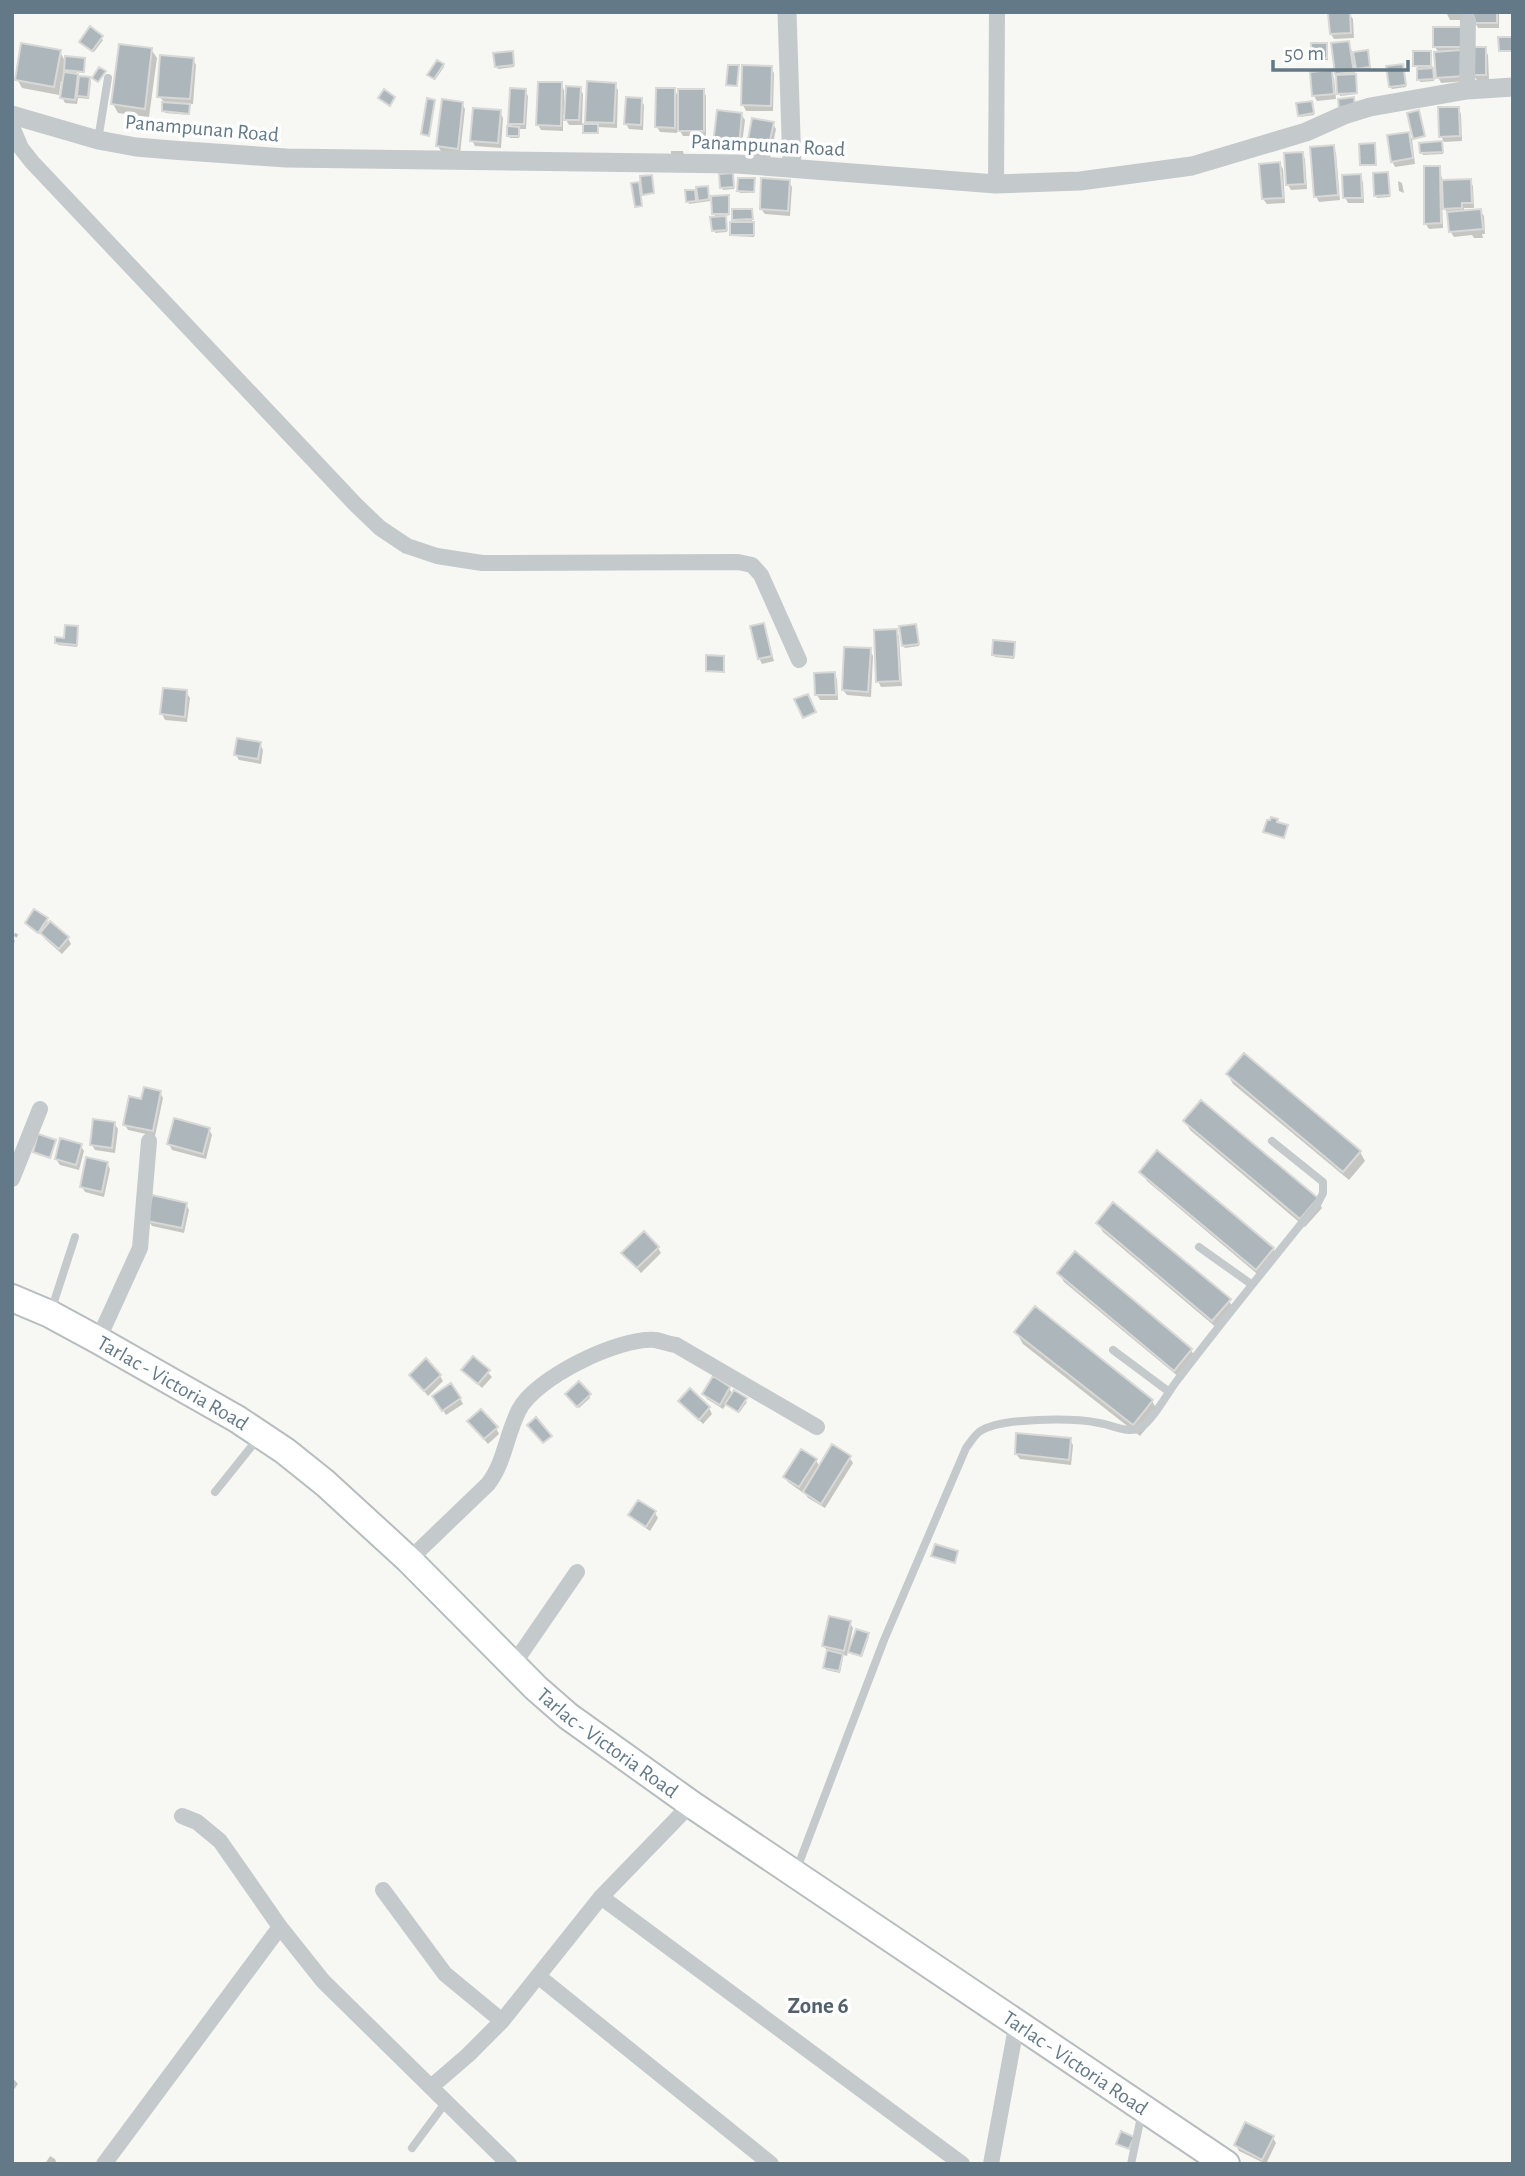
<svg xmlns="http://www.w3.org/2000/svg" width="1525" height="2176" font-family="'Alegreya Sans',sans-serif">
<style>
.shadow{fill:#0003}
.building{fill:#adb6bb;stroke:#d8d8d6;stroke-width:2}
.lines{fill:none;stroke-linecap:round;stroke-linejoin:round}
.primary-casing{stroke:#b7bcbf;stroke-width:30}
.path{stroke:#bfc2c4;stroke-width:3.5;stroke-dasharray:3.5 3.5;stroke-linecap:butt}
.service{stroke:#c4c9cc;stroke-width:8}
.minor{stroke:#c4c9cc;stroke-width:16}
.tertiary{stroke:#c4c9cc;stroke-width:19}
.primary{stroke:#fff;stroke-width:26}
.labels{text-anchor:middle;stroke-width:7;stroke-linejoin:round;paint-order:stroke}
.street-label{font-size:21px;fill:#637987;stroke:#fff}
.neighbourhood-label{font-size:23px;font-weight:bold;fill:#52616c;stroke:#fff}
</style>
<rect width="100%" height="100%" fill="#f7f7f3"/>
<path class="shadow" d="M1446,12h23v8h-19z
M1475,12h24v16h-21l-3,-6z
M1349,14l4,5 1,19 -20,1 -3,-5z
M90,29l13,11 -9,12 -12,-8z
M1465,29l1,52 -25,2 -3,-6 1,-24 -4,-6z
M1348,43l5,11 14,-2 3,17 -11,2 -5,-9 3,32 -17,2 -3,-22z
M1326,44l2,16h-13l-2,-2z
M151,49l6,9 -8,59 -31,-4 -5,-9z
M1485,49l3,6 1,25h-12l-4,-5z
M60,52l6,11 18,-3 1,2 -1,11 -8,-1 3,5 12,4 -2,18 -11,-1 -1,6 -12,-1 -3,-6 2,-15 -3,-1 -2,14 -37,-7 -5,-9z
M513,55l1,12 -16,2 -1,-2z
M1431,55l3,26 -14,1 -2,-14 -3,-2z
M193,59l3,6 -3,39h-5l2,11 -25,-2 -1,-11 -5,-6z
M443,65l1,2 -9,13 -5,-3z
M771,68l3,5 -1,38h-27l-3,-6z
M1403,68l3,19 -14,2 -2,-2z
M1331,72l3,5 2,22 -19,2 -3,-5z
M561,84l3,6v13h3l13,-15 3,6 -1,31h-13l-6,-11v17l-22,-1 -3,-5z
M615,85l3,5 -1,38 -19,-1v5l-13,-1 4,-5 -3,-4z
M674,90l6,9 23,-9 3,6v40h-23l-6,-10v7l-17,-1 -3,-5z
M525,91l3,5 -2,33h-6l-1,9h-9l-2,-2 5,-8 -3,-5z
M641,100l3,5 -1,25 -14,-1 -3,-5z
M434,101l-4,33 -7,-1z
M462,104l3,5 -5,45 -19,-3 -3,-5z
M1312,105l2,10 -13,2 -1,-2z
M1458,108l3,6 1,27 -18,1 -3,-6z
M500,112l3,6 -2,30 -26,-2 -3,-6z
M741,114l4,6 -4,32 -23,-3 -3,-5z
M773,124l3,5 -6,30 -19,-3 -4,-6z
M1408,134l4,5 3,25 -20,3 -3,-6z
M1442,145l1,9 -20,1 -1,-2z
M1333,147l3,6 4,47 -21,2 -3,-6z
M671,151h12l2,10 -14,-3z
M1302,154l3,5 2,30 -16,1 -3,-5z
M1279,163l4,6 2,34 -18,1 -4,-5z
M1439,168l4,14 27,-1 3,5 1,22h-10v4l16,-1 4,5 1,18h-3l1,4h-9l-2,-3 -18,2 -4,-6 -2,-17 -6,-10 1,24 -14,1 -4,-6z
M1387,174l3,23 -13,1 -1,-2z
M732,175l2,14 -11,1 -1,-3z
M1360,176l3,6 1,21h-16l-3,-6z
M754,180v13h-14l-1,-2z
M1398,181l4,2 2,10 -5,-2z
M789,182l3,5 -2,29 -25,-2 -4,-5z
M707,187l3,14 -21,3 -2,-12z
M729,199l1,16 -6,1 3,16 -12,1 1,-15 -2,-4z
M751,210l3,27 -21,-1 -1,-2 5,-10 -3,-5z
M763,625l11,36 -12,3 -3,-6z
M77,628v19l-19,-2 -1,-2 8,-3z
M916,628l3,18 -14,2 -2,-2z
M896,631l3,5 3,50 -21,1 -3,-6z
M1014,644v15l-19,-2 -1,-2z
M870,650l3,6 -2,41 -24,-2 -4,-5z
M834,674l3,5 1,21h-18l-3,-5z
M186,692l4,6 -3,24 -22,-2 -3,-6z
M260,744l3,6 -2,14 -22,-4 -3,-5z
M46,920l2,2 -5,7 25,9 3,6 -9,10 -17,-15 -4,-7 -1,2 -12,-8z
M1228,1075l132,77 5,9 -16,19 -116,-96z
M160,1092l3,6 -8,38 -27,-6 -3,-5 17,-24z
M1185,1121l132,78 5,9 -17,19 -115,-97z
M114,1123l4,6 -3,24 -20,-3 -3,-5z
M209,1129l3,6 -6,24 -34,-9 -3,-6z
M55,1141l-4,18 -15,-5 -2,-2z
M80,1145l4,6 -5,19 -19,-5 -4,-6z
M1157,1153l116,96 5,9 -16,20 -115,-97 -6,-9z
M107,1163l3,6 -6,28 -19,-5 -3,-5z
M186,1204l3,6 -5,23 -32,-7 -4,-6z
M1098,1223l131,78 5,8 -16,20 -115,-97z
M658,1248l3,5 -20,20 -17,-20z
M1059,1273l132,77 5,9 -16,19 -116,-96z
M1016,1332l136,69 7,12 -19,23 -117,-92z
M474,1358l18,19 -10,11 -18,-18z
M411,1375l29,1 3,5 -15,15z
M729,1388l4,7 14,7 -8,11 -12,-10 -4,6 -16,-10 -3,-5z
M589,1395l1,3 -11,10 -10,-12z
M460,1398l3,6 -17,11 -8,-13z
M680,1401l29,7 3,6 -9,10z
M473,1427l23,1 3,6 -11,10z
M1070,1440l3,5 -2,20 -51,-6 -4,-5z
M849,1457l4,6 -28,45 -17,-10 -5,-8 -1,2 -14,-10 -3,-5 31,-17 4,8z
M639,1502l16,11 3,5 -8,13 -16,-11 -4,-5z
M850,1623l3,5 -6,28 -6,-2 2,4 -3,15 -14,-3 1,-19 -3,-5z
M868,1635l1,2 -7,20 -11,-3 -2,-5z
M12,2077l6,7 -6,8z
M1273,2138l3,5 -10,21 -27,-13 -3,-6z
M50,2156l5,3 2,5h-12z"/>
<path class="building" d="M1350,12l1,21 -21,1 -2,-21z
M1473,12h24v11h-24z
M90,26l13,10 -11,15 -13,-9z
M1433,27h33v20h-33z
M1498,37h15v14h-14z
M1349,41l5,31 -19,2 -4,-31z
M21,43l40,7 -7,37 -39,-7z
M1311,43h16v15h-15z
M119,44l33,4 -7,61 -34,-5z
M1471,47h15v28h-14z
M1368,50l2,17 -14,2 -3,-17z
M1461,50l3,26 -28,2 -2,-26z
M513,51l1,14 -19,2 -2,-14z
M1413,51h18v15h-18z
M160,55l34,3 -4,41 -33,-2z
M65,56l20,2 -1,14 -20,-2z
M437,60l7,4 -10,15 -7,-4z
M1403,64l3,21 -17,2 -3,-21z
M728,65h11l-2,21 -11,-1z
M742,65l30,1 -1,40 -30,-1z
M99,67l7,4 -8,11 -6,-4z
M1433,68l1,11 -17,1v-11z
M1332,70l2,24 -22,2 -2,-24z
M64,72l14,2 -3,26 -15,-2z
M1356,74l1,19 -20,1 -1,-19z
M79,76l11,1 -2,20 -11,-1z
M587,81l29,2 -2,40 -29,-1z
M538,82h24l-1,44 -25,-1z
M566,86l15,1 -2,33h-15z
M510,88l16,1 -2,35h-16z
M656,88h19v40l-20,-1z
M384,89l11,8 -5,9 -12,-8z
M678,89h26v42h-26z
M626,97l16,1 -1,27 -17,-1z
M1354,97l1,10 -16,2 -1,-10z
M427,98l8,2 -6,36 -8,-2z
M442,99l21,3 -5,47 -22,-3z
M1312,101l2,12 -16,3 -2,-13z
M162,102l28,2 -1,10 -27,-3z
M1438,107h21l1,29 -21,1z
M473,108l28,2 -3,33 -28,-2z
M717,110l25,3 -3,34 -26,-3z
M1419,110l6,26 -12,3 -6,-26z
M752,118l22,4 -7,32 -21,-4z
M583,124h15v9h-15z
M507,126l12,1v9h-12z
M1409,132l4,26 -22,4 -4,-27z
M1442,141l1,11 -23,1 -1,-10z
M1375,143l1,22h-16l-1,-21z
M1334,145l4,50 -24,2 -4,-50z
M1303,152l2,32 -19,1 -2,-32z
M1280,162l3,36 -21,1 -3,-35z
M1424,166h16l1,57 -17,1z
M1388,172l2,23 -16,1 -1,-23z
M733,173l1,14 -14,1 -1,-14z
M1361,174l1,24h-19l-1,-23z
M652,175l2,18 -12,2 -2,-19z
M738,178h17l-1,14 -17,-1z
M761,178l29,2 -2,31 -28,-2z
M1471,179l1,24h-10v5l-19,1 -1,-29z
M639,182l3,24 -7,1 -4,-24z
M708,186l1,13 -11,2 -2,-14z
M685,190h10l1,11 -10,1z
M729,195v19h-17l-1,-18z
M732,209h20l1,10 -21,1z
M1481,209l2,20 -34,3 -2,-20z
M726,216l1,14 -15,1 -2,-14z
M730,222h24v13h-24z
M764,623l8,33 -14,3 -8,-33z
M916,624l3,20 -17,2 -3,-20z
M65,625l13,1 -1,19 -22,-2v-6l9,1z
M897,629l3,52 -24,1 -2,-52z
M993,640l22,2 -1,15 -22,-2z
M844,647l27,1 -3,44 -26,-2z
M706,655l18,1v16l-18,-1z
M835,672l1,23h-21l-1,-22z
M163,688l24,2 -2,27 -25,-3z
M808,694l8,18 -13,6 -9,-19z
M237,738l24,4 -3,17 -24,-4z
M1271,817l7,2 -1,3 11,3 -4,13 -21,-6 4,-12h3z
M34,909l14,9 -10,15 -13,-10z
M50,921l19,16 -10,12 -19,-16z
M1244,1053l117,98 -18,21 -117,-98z
M144,1087l17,4 -8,40 -30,-6 6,-29 12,3z
M1201,1100l117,98 -18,21 -117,-98z
M174,1118l36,10 -7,26 -36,-10z
M93,1119l22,3 -3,26 -22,-3z
M38,1134l18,6 -6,18 -17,-6z
M60,1138l22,6 -6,21 -21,-6z
M1157,1150l117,98 -18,22 -117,-98z
M86,1157l22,5 -6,30 -22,-5z
M152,1195l35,8 -5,25 -35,-7z
M1113,1202l118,97 -19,22 -116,-98z
M644,1231l15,16 -22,21 -16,-15z
M1075,1251l117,98 -18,22 -117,-98z
M1035,1306l118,94 -20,25 -119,-93z
M473,1356l17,14 -12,14 -17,-14z
M426,1358l15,17 -17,16 -15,-16z
M713,1376l17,11 -10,18 -18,-11z
M579,1381l12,13 -14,13 -12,-13z
M451,1383l10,15 -19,13 -10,-15z
M690,1388l20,19 -11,13 -21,-19z
M734,1390l13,8 -9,14 -13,-8z
M481,1409l17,18 -14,12 -17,-18z
M536,1417l16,19 -9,7 -16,-18z
M1016,1433l55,5 -2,22 -54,-6z
M832,1444l19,12 -30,48 -18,-12z
M801,1449l16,10 -18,28 -16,-10z
M638,1500l18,11 -10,16 -18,-12z
M935,1544l23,7 -3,12 -24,-7z
M829,1616l22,5 -7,30 -22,-5z
M856,1629l13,4 -8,23 -13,-4z
M827,1650l16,4 -4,17 -16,-3z
M1245,2122l29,14 -12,24 -28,-15z
M1121,2131l13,6 -5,12 -13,-5z"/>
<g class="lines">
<defs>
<g id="primary">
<path id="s1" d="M12,1298l38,16 48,26 139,79 48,32 40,32 84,77 127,128 32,28 123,88 535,360"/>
</g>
</defs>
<use href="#primary" class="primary-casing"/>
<path class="path" d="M12,943l6,-12"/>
<path class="service" d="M98,140l10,-62
M1199,1247l52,37
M51,1311l24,-74
M1113,1350l55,41
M215,1492l44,-55
M796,1871l88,-231 82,-192c4,-5 8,-12 13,-16 21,-15 95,-14 120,-9 14,2 28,11 41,5 13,-7 29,-38 39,-50 45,-59 92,-117 139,-175l5,-10v-11l-51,-41
M412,2148l34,-46
M1131,2164l11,-52"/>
<path class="minor" d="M1467,90l1,-70
M12,127l9,21 11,14 324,343 24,23 27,18 30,10 45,7 256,-1 14,3 9,10 38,85
M996,184l1,-172
M12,1179l28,-70
M98,1340l42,-92 9,-107
M409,1560l79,-76c17,-22 18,-49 31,-74 16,-32 100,-73 136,-70 6,1 14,4 21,5l141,82
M513,1665l64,-93
M182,1816l15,6 23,19 60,86 43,54 186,183
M383,1890l62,84 57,47
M601,1897l361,267
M538,1976l233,188
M431,2087l37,-32 34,-34 99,-124 90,-93
M104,2164l176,-237
M991,2164l26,-142"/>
<path class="tertiary" d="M787,12l5,155
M12,115l86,25 38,7 36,3 114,8 451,6 259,20 84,-3 112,-15 114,-34 38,-17 26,-8 97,-17 46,-3"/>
<use href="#primary" class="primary"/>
</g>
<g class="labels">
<g class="street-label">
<text transform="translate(202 128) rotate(5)" y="7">Panampunan Road</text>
<text transform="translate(768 145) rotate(3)" y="7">Panampunan Road</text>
<text dy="7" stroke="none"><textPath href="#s1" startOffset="182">Tarlac - Victoria Road</textPath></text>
<text dy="7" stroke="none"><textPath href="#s1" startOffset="749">Tarlac - Victoria Road</textPath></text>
<text dy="7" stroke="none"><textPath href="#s1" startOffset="1316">Tarlac - Victoria Road</textPath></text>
</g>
<g class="neighbourhood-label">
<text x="818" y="2013">Zone 6</text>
</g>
</g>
<rect width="1525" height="2176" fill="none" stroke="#637987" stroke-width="28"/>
<path d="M1273 60v10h135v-10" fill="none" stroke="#637987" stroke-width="3.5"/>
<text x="1284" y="60" font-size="21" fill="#637987" stroke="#ffffff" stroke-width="5" paint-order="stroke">50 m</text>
</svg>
